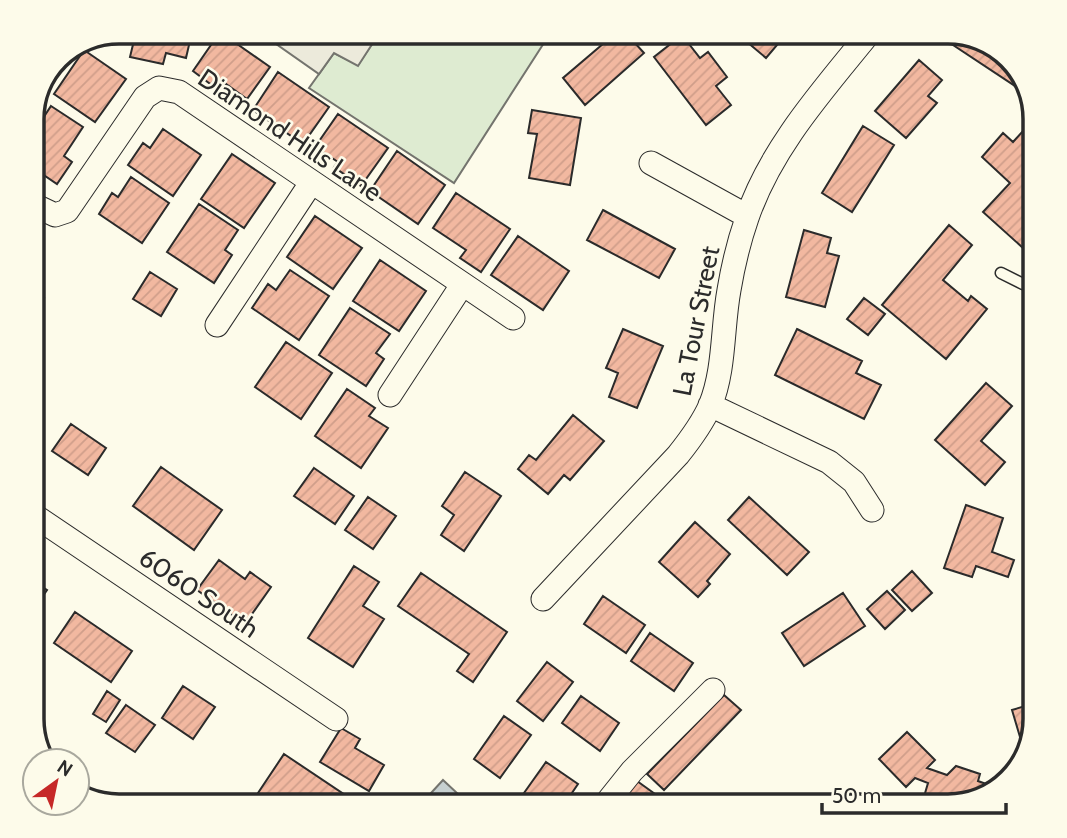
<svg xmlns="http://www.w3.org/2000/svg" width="1067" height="838" font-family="Cabin,sans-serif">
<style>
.park{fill:#deebd1;stroke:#74746e;stroke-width:2}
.parking{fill:#eceadb;stroke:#74746e;stroke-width:2}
.water{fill:url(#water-ripples);stroke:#74746e;stroke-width:2}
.building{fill:url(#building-hatch);stroke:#2b2b2b;stroke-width:2}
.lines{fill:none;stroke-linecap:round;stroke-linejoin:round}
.service-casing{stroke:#2b2b2b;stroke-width:13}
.minor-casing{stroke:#2b2b2b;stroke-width:25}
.service{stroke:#fdfbea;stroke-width:10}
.minor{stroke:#fdfbea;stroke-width:23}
.labels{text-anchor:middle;stroke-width:5;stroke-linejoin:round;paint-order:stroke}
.street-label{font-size:26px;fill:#2b2b2b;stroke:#fdfbea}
.rim{fill:none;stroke:#2b2b2b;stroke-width:3.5}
</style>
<defs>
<pattern id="water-ripples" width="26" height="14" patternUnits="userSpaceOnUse" patternTransform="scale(1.75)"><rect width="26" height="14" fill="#c7d0d0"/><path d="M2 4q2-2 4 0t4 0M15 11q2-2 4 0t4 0" fill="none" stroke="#abb3b3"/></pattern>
<pattern id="building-hatch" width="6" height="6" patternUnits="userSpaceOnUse" patternTransform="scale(1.75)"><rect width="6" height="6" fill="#f2b8a0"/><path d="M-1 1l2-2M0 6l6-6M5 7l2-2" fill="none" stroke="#d09e8a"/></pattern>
</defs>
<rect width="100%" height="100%" fill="#fdfbea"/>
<path class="park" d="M380,32h171l-97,151 -145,-95 25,-35 24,12z"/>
<path class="parking" d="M259,32h121l-22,34 -24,-13 -15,21z"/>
<path class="water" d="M443,780l15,14 -12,12h-27z"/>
<path class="building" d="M136,32h56l-6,26 -20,-5 -3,11 -33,-7z
M220,32l50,35 -23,32 -21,-15 -5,8 -28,-21z
M617,32h8l19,21 -59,52 -22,-27z
M743,32h45l-22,26 -26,-22z
M956,34l49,19 16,37 -71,-47z
M682,35l18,23 8,-6 19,25 -11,9 15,19 -25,20 -52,-68z
M84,50l42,29 -31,43 -41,-28z
M919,60l23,20 -14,16 9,7 -31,35 -31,-27z
M278,72l51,35 -26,37 -50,-34z
M51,106l32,21 -19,29 8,6 -15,22 -25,-17v-32z
M532,110l49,8 -11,67 -41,-7 8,-44 -9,-1z
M338,114l50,34 -27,38 -27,-19 4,-5 -23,-15z
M863,126l31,19 -42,67 -30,-19z
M163,129l38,26 -28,41 -45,-31 15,-22 7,5z
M1022,132l13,9v94l-12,13 -40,-36 27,-29 -28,-26 21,-24 10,9z
M397,151l48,34 -27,39 -48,-33z
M232,154l43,29 -31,45 -43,-29z
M131,177l38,26 -27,40 -43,-29 13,-21 6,4z
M456,193l54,36 -29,43 -21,-14 6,-8 -33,-22z
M199,204l39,26 -13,20 7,5 -18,28 -47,-31z
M603,210l72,39 -16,29 -72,-38z
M315,216l47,32 -29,41 -46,-32z
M949,225l23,20 -29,35 25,21 3,-5 16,13 -41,50 -64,-54z
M804,230l27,8 -4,15 12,3 -14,51 -39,-10z
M518,236l51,35 -26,39 -52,-35z
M380,260l46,31 -27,40 -46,-30z
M290,270l39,26 -30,44 -47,-32 16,-24 8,6z
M150,272l27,17 -16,27 -28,-17z
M32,291l12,7 -12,20z
M864,298l21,16 -17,21 -21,-16z
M350,308l40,26 -14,19 8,6 -18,27 -47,-31z
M623,329l40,17 -26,62 -28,-11 9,-24 -12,-5z
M797,329l65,32 -6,12 25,12 -17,34 -89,-44z
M286,342l46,31 -31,46 -46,-32z
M986,383l26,23 -31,35 24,21 -20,23 -50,-45z
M347,389l28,19 -6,8 19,12 -27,40 -46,-32z
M573,415l31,26 -34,39 -6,-5 -16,19 -30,-25 11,-14 7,5z
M71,424l35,24 -18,27 -36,-24z
M161,467l61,43 -28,40 -61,-44z
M314,468l40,28 -19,28 -41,-28z
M465,472l36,24 -37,55 -23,-16 13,-20 -12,-9z
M368,497l28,19 -23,33 -28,-19z
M749,497l60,55 -22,23 -59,-55z
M966,505l37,13 -11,34 22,8 -6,17 -32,-11 -4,11 -28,-9z
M695,522l35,32 -23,27 3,3 -12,13 -39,-35z
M219,560l26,19 5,-7 21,15 -26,37 -48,-34z
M354,566l25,16 -16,24 21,13 -31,48 -45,-29z
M912,571l20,22 -20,18 -20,-21z
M421,573l86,59 -34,50 -16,-11 12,-17 -71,-48z
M32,580l15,10 -15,22z
M887,591l18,19 -20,19 -18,-20z
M843,593l22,33 -61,40 -22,-33z
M603,596l42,29 -19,28 -42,-29z
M75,612l57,39 -21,31 -57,-39z
M650,633l43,30 -19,28 -43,-30z
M547,662l26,20 -30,39 -26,-20z
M183,686l32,21 -22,32 -31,-21z
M107,691l13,9 -14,22 -13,-8z
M724,695l17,15 -77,80 -17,-16z
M581,696l38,27 -19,28 -38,-28z
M1035,703v17l-12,27 -11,-37z
M126,705l29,20 -20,27 -29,-19z
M504,716l27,19 -31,43 -26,-19z
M341,728l19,11 -5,9 29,17 -15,26 -49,-29z
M907,732l28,28 -8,8 20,7 9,-9 24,8 -2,7 14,5 -44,20 -25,-6 5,-17 -13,-5 -9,9 -27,-28z
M284,754l76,51 -1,1h-82l-19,-13z
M546,762l32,22 -15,22h-7l-12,-8 -5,6 -15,-11z
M637,781l18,13 -8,12h-28z"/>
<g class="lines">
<defs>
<path id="service" d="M1001,273l22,11 12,1"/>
<path id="minor" d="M651,163l96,53
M32,204l23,11 12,-4 78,-114 14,-9 20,4 334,226
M217,325l94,-142
M390,395l72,-110
M710,405l119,57 25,20 18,28
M32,514l304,205
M543,599l135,-144c12,-15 24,-31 32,-49 15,-36 12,-78 19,-116 4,-24 10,-49 18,-72 24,-71 77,-129 123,-186
M604,806l28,-35 81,-81"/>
</defs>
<use href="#service" class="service-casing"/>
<use href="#minor" class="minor-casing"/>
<use href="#service" class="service"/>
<use href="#minor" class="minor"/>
</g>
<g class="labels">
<g class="street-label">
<text transform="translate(290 135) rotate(34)" y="9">Diamond Hills Lane</text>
<text transform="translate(696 321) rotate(-79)" y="9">La Tour Street</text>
<text transform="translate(199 593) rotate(34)" y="9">6060 South</text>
</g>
</g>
<path d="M0 0H1067V838H0ZM119 44H948A75 75 0 0 1 1023 119V719A75 75 0 0 1 948 794H119A75 75 0 0 1 44 719V119A75 75 0 0 1 119 44Z" fill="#fdfbea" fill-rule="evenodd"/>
<path class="rim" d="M119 44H948A75 75 0 0 1 1023 119V719A75 75 0 0 1 948 794H119A75 75 0 0 1 44 719V119A75 75 0 0 1 119 44Z"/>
<g transform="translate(56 782) rotate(33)"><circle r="33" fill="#fdfbea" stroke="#a9a89e" stroke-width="2"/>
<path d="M0-5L12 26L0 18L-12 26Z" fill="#c62828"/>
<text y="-10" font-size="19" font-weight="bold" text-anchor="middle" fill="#2b2b2b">N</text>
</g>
<path d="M822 803v10h184v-10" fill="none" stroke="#2b2b2b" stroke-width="3.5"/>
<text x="832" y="803" font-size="21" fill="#2b2b2b" stroke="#fdfbea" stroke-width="5" paint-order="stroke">50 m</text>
</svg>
